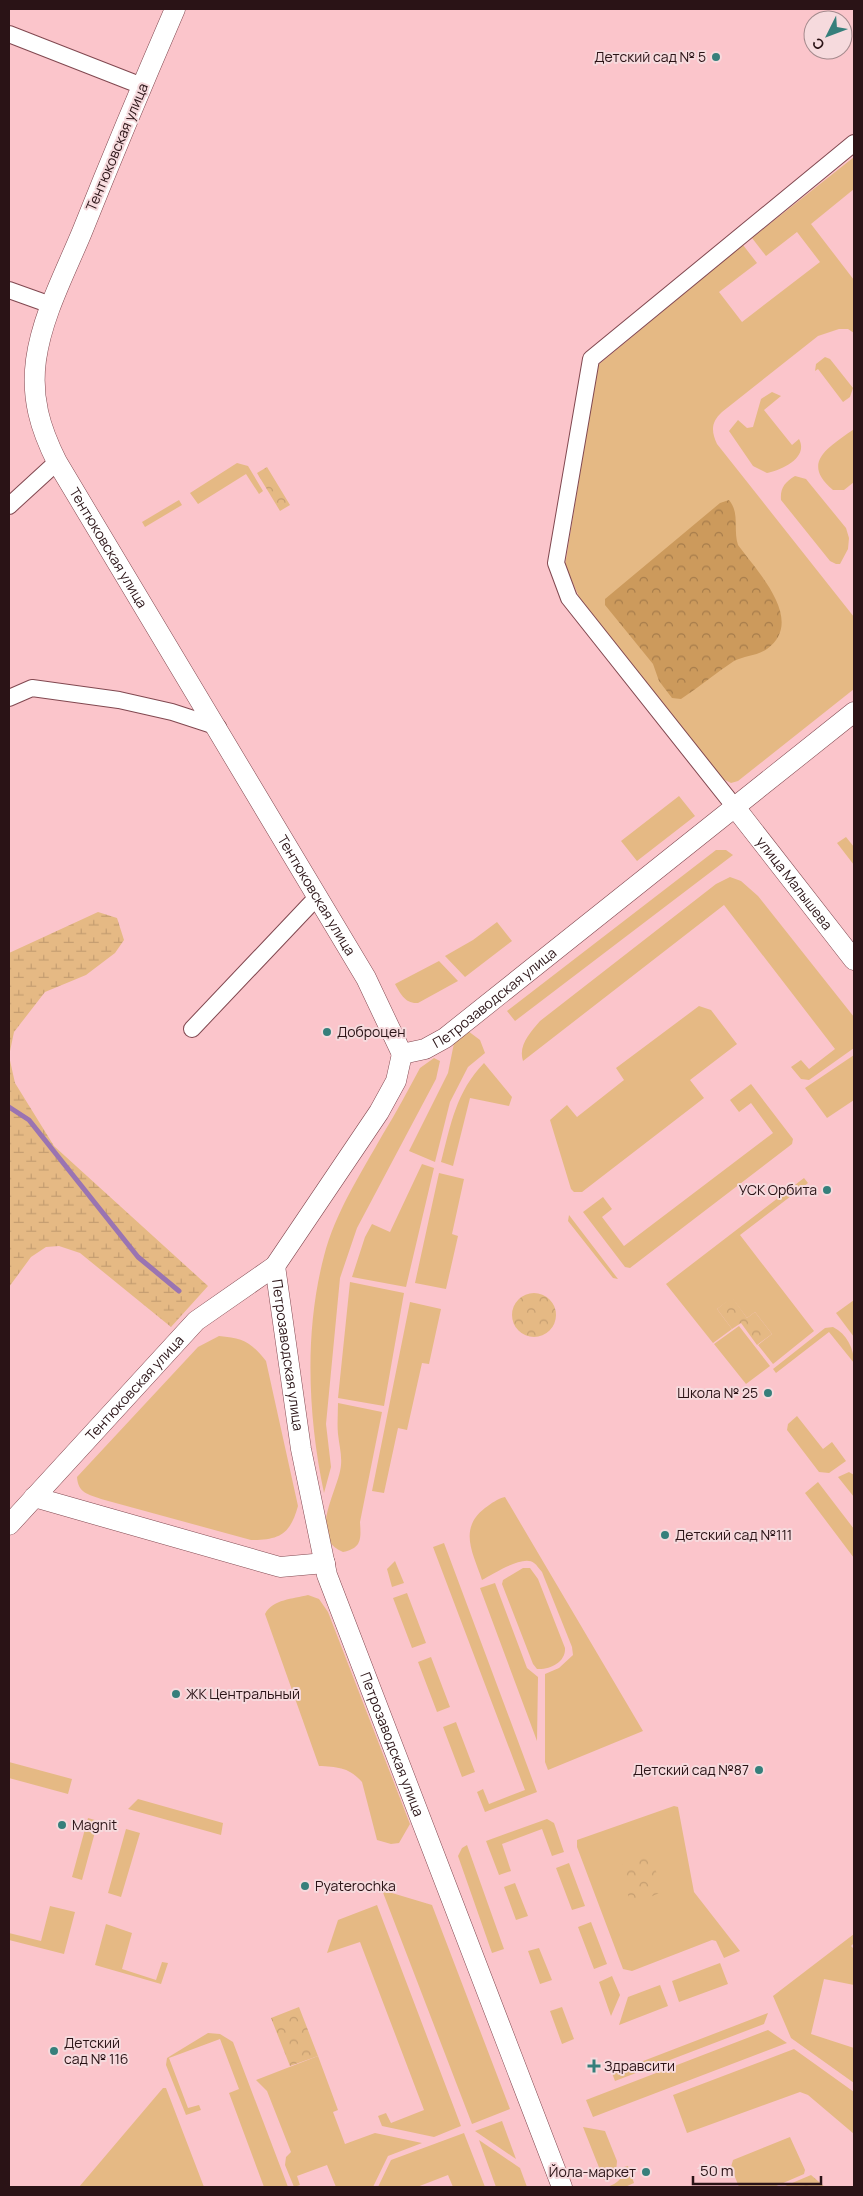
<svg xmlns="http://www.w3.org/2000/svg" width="863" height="2196" font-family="Manrope,sans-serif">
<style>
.green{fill:#e5b984}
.forest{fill:url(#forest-crowns)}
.wetland{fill:url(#wetland-marsh)}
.park{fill:url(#park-crowns)}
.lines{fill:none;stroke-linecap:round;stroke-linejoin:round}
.stream{stroke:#9a74b2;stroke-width:5}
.minor-casing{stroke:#814850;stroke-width:18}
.tertiary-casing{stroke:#814850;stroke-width:21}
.minor{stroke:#fff;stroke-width:16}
.tertiary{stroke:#fff;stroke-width:20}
.poi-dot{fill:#367f7b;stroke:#f6dadd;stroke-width:2}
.labels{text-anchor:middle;stroke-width:4;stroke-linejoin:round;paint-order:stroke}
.poi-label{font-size:14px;fill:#2a1316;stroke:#f6dadd;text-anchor:start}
.street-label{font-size:14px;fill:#2a1316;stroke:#f6dadd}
</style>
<defs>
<pattern id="forest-crowns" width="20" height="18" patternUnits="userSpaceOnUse" patternTransform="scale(1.25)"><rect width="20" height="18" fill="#cc9a5c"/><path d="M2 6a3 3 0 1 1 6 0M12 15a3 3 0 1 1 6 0" fill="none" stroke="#a67c4b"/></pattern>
<pattern id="wetland-marsh" width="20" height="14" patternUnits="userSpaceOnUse" patternTransform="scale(1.25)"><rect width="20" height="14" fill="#e5b984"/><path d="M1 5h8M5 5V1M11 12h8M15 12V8" fill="none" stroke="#c59e71"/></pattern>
<pattern id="park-crowns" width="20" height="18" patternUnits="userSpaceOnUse" patternTransform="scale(1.25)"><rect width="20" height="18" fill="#e5b984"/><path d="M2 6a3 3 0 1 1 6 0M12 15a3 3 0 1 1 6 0" fill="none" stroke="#c59e71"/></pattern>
</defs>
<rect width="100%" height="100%" fill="#fbc5cb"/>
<path class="green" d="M854,157v32l-43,35 43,56v53l-6,-4h-9l-21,7 -96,76c-11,10 -11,19 -5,32l137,173v72l-116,92 -7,2 -8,-4 -144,-182 -14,-32 33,-200 145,-120 14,18 -38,29 23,30 78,-60 -23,-30 -31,24 -14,-18z
M825,357l5,2 23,29 -3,9 -7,5 -25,-33 -3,2 1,-7z
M772,392l9,4 -17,14 28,35 7,-6c10,19 -18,31 -32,34l-14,-7 -24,-35 9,-11 9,8 6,-1 8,-28z
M854,429v53l-10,8h-11c-34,-28 -2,-44 21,-61z
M237,463l11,3 15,25 -4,3 -13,-20 -48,30 -8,-11z
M795,476l11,3 40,49 3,10 -1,11 -8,15h-4l-6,-3 -49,-61c-1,-12 4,-18 14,-24z
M179,500l3,5 -37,22 -3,-5z
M679,796l16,20 -58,45 -16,-20z
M846,837l8,10v18l-17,-22z
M716,850h10l7,5 -218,166 -8,-10z
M730,877l11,4 17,15 96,121v31l-45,32 -8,-1 -10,-12 10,-7 8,9 26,-20 -111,-144 -201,156c-5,-16 7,-28 17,-40l176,-137z
M497,922l15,19 -47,36 -20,-21 28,-16z
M439,961l19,20 -40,22c-13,1 -18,-10 -23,-19z
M699,1006l12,4 26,34 -47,36 14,18 -122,94h-8l-3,-3 -21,-69 17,-15 10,12 47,-37 -8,-12z
M468,1031l12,9 5,13 -17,14 -18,35 -15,60 -26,-11 39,-78 7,-35z
M854,1055v45l-27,18 -22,-30z
M434,1058l6,3 -4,18 -79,149 -17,50 -14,146 5,43 -7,26c-16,-76 -20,-161 0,-237 11,-43 37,-83 59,-122 13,-21 25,-44 37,-66z
M484,1063l28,34 -3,9 -39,-8 -17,68 -12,-4c10,-38 15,-70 43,-99z
M751,1084l42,55 -1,5 -162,124 -5,-1 -42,-55 20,-15 9,12 -10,8 22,29 149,-113 -22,-30 -12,9 -9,-12z
M422,1164l12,4 -28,119 -54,-10 13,-40 7,-13 18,8z
M439,1173l25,6 -12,55 6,2 -12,53 -31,-6z
M804,1178l4,5 -68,52 74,96 -41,33 -15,-19 14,-11 -17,-22 -8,6 -15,-20 -15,11 15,20 -19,14 -47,-59z
M569,1215l49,64 -5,-1 -45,-57z
M350,1282l54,11 -20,113 -46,-8z
M854,1300v37l-18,-24z
M410,1302l31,7 -12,55 -7,-1 -15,67 -9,-2 -14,65 -12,-2z
M739,1326l31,40 -24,18 -32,-40z
M833,1327c14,7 21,22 21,36l-25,-31 -53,41 -3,-4 52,-41z
M219,1336c24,2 32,6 47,25l32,145c-8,29 -19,34 -47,34l-150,-41c-13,-5 -23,-6 -24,-22l121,-130z
M338,1403l44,9 -22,110c1,17 2,26 -17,30 -37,-15 -4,-62 -2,-87 1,-10 -2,-21 -3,-31 -1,-10 0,-21 0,-31z
M797,1416l26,33 9,-7 14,19 -17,12 -10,-1 -32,-42 1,-6z
M849,1472l5,3v22l-16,-20z
M818,1482l36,47v29l-49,-65z
M505,1497l138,234 -95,39 -3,-8v-88l14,-6 14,-13 -1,-8 -30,-75c-3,-3 -5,-7 -8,-9 -10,-9 -41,11 -52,17 -9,-27 -24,-51 3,-72 7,-5 12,-9 20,-11z
M444,1543l93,249 -52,20 -8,-20 6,-3 6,15 36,-14 -92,-243z
M395,1561l9,22 -12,4 -5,-18z
M523,1568h7l8,11 27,69c1,14 -15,22 -28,21l-4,-5 -31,-80 1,-4z
M495,1583l32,85 11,9 -1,64 -57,-153z
M407,1593l19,50 -14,5 -19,-50z
M308,1595l11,4 9,13 82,212 -11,19 -8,1 -14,-4 -15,-58c-13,-15 -25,-15 -43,-16l-54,-152c8,-15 28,-15 43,-19z
M431,1657l19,50 -13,5 -19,-50z
M456,1722l19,50 -13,5 -19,-50z
M9,1762l63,17 -4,15 -59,-16z
M138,1799l85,24 -2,12 -93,-26z
M674,1806l4,1 16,85 46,59 -16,7 -8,-17 -4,-1 -80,31 -9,-2 -46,-122v-7z
M88,1818l10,3 -16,59 -10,-3z
M547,1819l7,4 10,29 -12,4 -10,-27 -40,15 9,27 -12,4 -13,-34z
M126,1829l14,4 -19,64 -13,-4z
M467,1845l37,104 -12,4 -34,-97 4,-8z
M569,1863l16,43 -13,4 -16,-42z
M515,1883l13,33 -12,4 -12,-33z
M382,1890l50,15 78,204 -38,15z
M377,1905l84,221 -27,11 -52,-11 -4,-10 8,-3 5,10 33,-13 -64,-168 -33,11 11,-33z
M50,1906l25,6 -11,42 -55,-14v-7l32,8z
M591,1922l16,42 -13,5 -16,-42z
M106,1924l26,9 -10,36 34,11 6,-18 6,1 -7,21 -66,-19z
M854,1934v9l-3,3 3,3v36l-30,-6 -13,55 43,14v35l-63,-45 -18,-42z
M539,1948l13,32 -12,4 -12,-33z
M720,1963l8,21 -49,18 -7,-21z
M612,1976l8,19 -9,21 -12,-34z
M660,1985l8,21 -49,19 9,-28z
M562,2007l12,32 -12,5 -12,-33z
M768,2013l-4,11 -149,57 -3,-8z
M768,2030l19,13 -194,74 -7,-17z
M208,2033l12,1 13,8 55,145h-24l-35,-94 10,-4 -19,-50 -51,19 19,50 11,-3 2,5 -15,5 -20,-50 1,-7z
M794,2049l60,43v42l-46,-39 -8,-3 -113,41 -14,-38z
M318,2056l20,54 -5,2 12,32 30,-11 47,10 -34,13 -15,31h-37l-9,-22 -30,11 3,9 -6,2 -9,-22 1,-8 5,-5 -24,-61 -11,-11z
M163,2088h3l38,99h-125z
M502,2121l14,38 -41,-28z
M583,2127l22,4 12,30 -1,11 -12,8z
M464,2133l21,54h-32l-5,-12 -31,12h-39l13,-27z
M790,2137l15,33 -1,4 -30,13h-35l-8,-20 2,-7z
M479,2140l41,28 7,19h-31z
M628,2166l6,17 -9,4h-18c11,-4 16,-8 17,-20z"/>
<path class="forest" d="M729,500c11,13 4,29 9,45 19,26 68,76 29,104 -10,7 -23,7 -33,12 -18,12 -35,26 -53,38l-9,-1 -13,-17 -6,-17 -48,-59v-6l115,-96z"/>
<path class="wetland" d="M98,912l19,6 7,22 -9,13 -29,22 -41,17 -31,40 -5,24 6,27 39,63 154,140 -37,41 -91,-74 -21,-7 -13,1 -15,10 -22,30v-334z"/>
<path class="park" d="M267,467l23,38 -10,6 -23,-38z
M512 1315a22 22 0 1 1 44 0a22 22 0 1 1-44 0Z
M732,1297l15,21 8,-6 17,22 -15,11 -16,-22 -9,6 -15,-20z
M649,1854l15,37 -32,14 -15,-38z
M299,2007l19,49 -28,10 -19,-48z
M811,2175l14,12h-40v-1z"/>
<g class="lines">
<path class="stream" d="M9,1107l20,13 109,137 41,34"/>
<defs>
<path id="minor" d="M9,34l133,52
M9,290l42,15
M9,506l48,-44
M9,698l23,-10 87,12 53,12 46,15
M734,806l-165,-208 -13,-35 35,-204 263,-216
M192,1029l126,-133"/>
<g id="tertiary">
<path id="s1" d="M175,9c-32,74 -63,148 -93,223 -17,41 -40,84 -46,128 -5,38 4,68 21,102l309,516 36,76"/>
<path id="s2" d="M734,806l120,154"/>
<path id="s3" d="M402,1054l23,-5 20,-11 409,-326"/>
<path id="s4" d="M275,1266l26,183 26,126 235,612"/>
<path d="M34,1497l246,70 45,-4"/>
<path id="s5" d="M9,1525l187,-204 79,-55 104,-154 17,-31 6,-27"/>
</g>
</defs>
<use href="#minor" class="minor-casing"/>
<use href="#tertiary" class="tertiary-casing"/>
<use href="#minor" class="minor"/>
<use href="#tertiary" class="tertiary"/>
</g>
<g class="poi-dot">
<circle cx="716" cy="57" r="5"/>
<circle cx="327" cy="1032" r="5"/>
<circle cx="827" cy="1190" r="5"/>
<circle cx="768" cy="1393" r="5"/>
<circle cx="665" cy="1535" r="5"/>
<circle cx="176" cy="1694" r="5"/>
<circle cx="759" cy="1770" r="5"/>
<circle cx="62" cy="1825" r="5"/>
<circle cx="305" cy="1886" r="5"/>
<circle cx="54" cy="2051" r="5"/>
<path d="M591.5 2058.5h5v5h5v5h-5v5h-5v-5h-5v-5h5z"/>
<circle cx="646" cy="2172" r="5"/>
</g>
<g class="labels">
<g class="poi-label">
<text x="706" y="62" text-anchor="end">Детский сад № 5</text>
<text x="337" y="1037">Доброцен</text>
<text x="817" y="1195" text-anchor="end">УСК Орбита</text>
<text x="758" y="1398" text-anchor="end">Школа № 25</text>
<text x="675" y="1540">Детский сад №111</text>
<text x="186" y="1699">ЖК Центральный</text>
<text x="749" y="1775" text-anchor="end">Детский сад №87</text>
<text x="72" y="1830">Magnit</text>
<text x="315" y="1891">Pyaterochka</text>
<text x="64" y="2048">Детский<tspan x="64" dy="16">сад № 116</tspan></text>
<text x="604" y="2071">Здравсити</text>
<text x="636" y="2177" text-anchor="end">Йола-маркет</text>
</g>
<g class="street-label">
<text transform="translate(117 147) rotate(-67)" y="5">Тентюковская улица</text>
<text dy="5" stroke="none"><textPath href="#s1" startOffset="584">Тентюковская улица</textPath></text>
<text dy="5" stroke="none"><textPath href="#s2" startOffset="98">улица Малышева</textPath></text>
<text dy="5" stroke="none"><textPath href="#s1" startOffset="989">Тентюковская улица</textPath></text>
<text dy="5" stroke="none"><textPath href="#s3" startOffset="110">Петрозаводская улица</textPath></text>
<text dy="5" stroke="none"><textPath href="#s4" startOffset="90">Петрозаводская улица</textPath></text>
<text dy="5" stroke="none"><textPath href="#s5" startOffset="186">Тентюковская улица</textPath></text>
<text dy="5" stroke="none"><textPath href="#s4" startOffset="495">Петрозаводская улица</textPath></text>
</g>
</g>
<rect width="863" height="2196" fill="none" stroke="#2a1316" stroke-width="20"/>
<g transform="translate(828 35) rotate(228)"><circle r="24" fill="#f6dadd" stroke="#a48a8d"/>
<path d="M0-4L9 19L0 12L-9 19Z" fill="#367f7b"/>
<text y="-8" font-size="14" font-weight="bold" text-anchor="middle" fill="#2a1316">С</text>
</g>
<path d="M693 2176v8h128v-8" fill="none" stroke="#2a1316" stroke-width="2.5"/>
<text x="700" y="2176" font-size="15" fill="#2a1316" stroke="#f6dadd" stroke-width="4" paint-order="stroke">50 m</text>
</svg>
